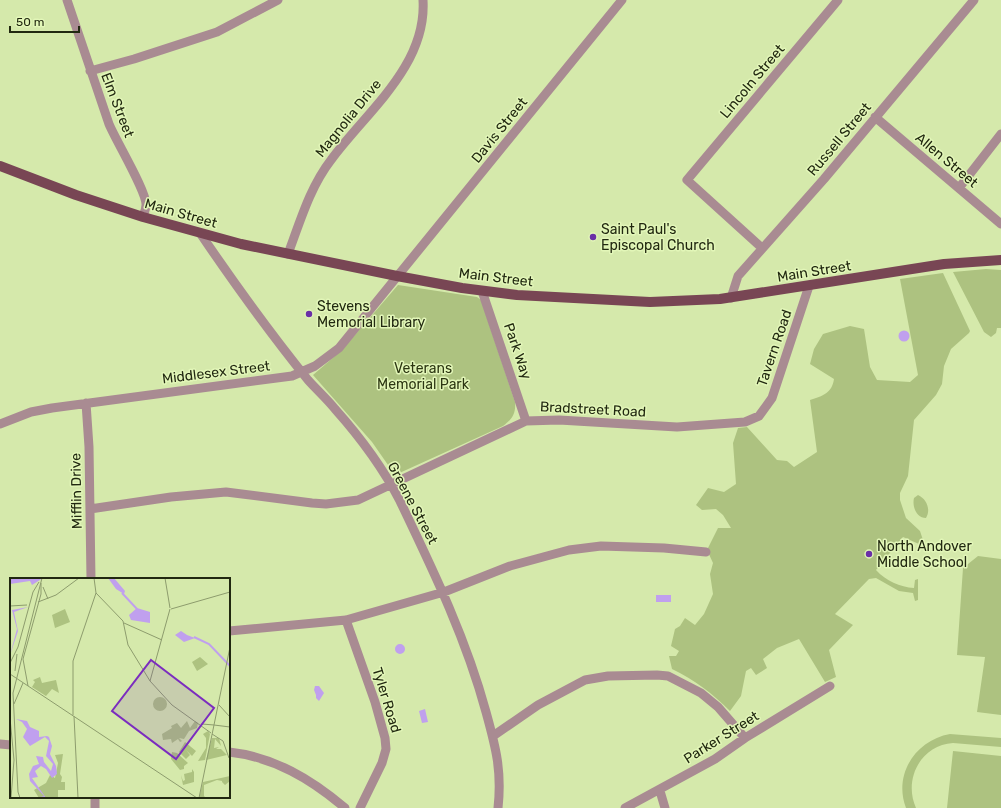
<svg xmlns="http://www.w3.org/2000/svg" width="1001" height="808" font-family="Rubik,sans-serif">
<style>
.green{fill:#adc280}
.water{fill:#c0a0ee}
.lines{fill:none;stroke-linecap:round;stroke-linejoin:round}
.minor{stroke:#a98b92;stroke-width:9}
.major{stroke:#784654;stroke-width:10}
.poi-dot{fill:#6a2fa6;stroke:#e2f6b8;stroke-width:1.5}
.labels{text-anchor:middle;stroke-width:3;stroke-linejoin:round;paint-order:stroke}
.street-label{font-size:14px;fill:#212810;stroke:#e2f6b8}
.poi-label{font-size:14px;fill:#212810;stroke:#e2f6b8;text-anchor:start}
.park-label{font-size:14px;fill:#2c3612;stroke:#e2f6b8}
.inset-river{fill:none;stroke:#c0a0ee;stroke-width:2}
.inset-road{fill:none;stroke:#8d9c6d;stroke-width:1}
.view{fill:#7b2cbf;fill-opacity:0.15;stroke:#7b2cbf;stroke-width:2}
.inset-edge{fill:none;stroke:#212810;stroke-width:2}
</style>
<rect width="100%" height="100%" fill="#d5e9ab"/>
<path class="green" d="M986,269l15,1v58h-4l-1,5 -5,4 -7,-5 -31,-60z
M943,273l27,58 -1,2 -18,16 -7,17 -2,18 -6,11 -22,25 -6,56 -8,17v7l6,18 14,13 3,9 -4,4 -16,-7 -27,33c10,11 24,17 38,18l1,-8 3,-1v21l-3,1 -2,-8 -14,-2 -23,-13 -7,1 -34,35 18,11 -24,25 7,27 -11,5 -26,-43 -22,9 -14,11 4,9 -11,7 -5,-7 -5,3 -5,25 -11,15c-18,-18 -35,-31 -58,-42l-3,-13h7l3,-5 -8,-5 4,-17 5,-3 5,-8 10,7 9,-11 9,-20 -3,-20 3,-11 -6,-13 11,-22h13l-8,-13 -7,-6 -14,1 -6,-5 12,-17 16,4 12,-8 -3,-41 5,-15 9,-1 30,33 10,1 7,6 23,-15 -7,-52c13,-4 22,-7 24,-21l-24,-15 4,-15 9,-15 27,-8 14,3 6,38 7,13 33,2 8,-7 -18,-96z
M398,285l79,12 4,3 34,102c1,12 -3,17 -12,24l-108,49 -23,-33 -59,-67 29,-25z
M918,495c9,4 13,15 8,23 -10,0 -14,-12 -12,-20z
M978,556l23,3v156l-24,-3 8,-55 -28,-2 6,-87z
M950,734l51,4v9l-48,-4c-32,2 -50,36 -37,65h-10c-13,-34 10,-68 44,-74z
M953,751l48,5v52h-54z"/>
<path class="water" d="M898.5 336a5.5 5.5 0 1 1 11 0a5.5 5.5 0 1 1-11 0Z
M656,595h15v7h-15z
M395 649a5 5 0 1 1 10 0a5 5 0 1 1-10 0Z
M315,686h4l5,7 -5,8 -3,-3v-3l-2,-5z
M425,709l3,13 -6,1 -3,-12z"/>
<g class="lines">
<path class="minor" d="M67,0l42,124c7,17 38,68 37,81 0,4 -2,8 -3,12
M90,71l44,-12 83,-27 61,-32
M875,117l126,107
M959,188l42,-54
M200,233c34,50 70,100 108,147 9,10 19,19 27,29 25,28 48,59 65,92 33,69 66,137 86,211 10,36 16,59 12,96
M762,248l-75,-68 151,-180
M288,254c12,-32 22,-67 43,-94 35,-48 96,-94 92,-160
M482,291l44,130
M731,298l7,-22 86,-97 150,-179
M86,403l3,44 2,132
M0,424l31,-12 21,-4 240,-32 23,-10 24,-18 283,-348
M90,509l81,-12 55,-5 86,11 14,1 32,-4 168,-79 33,-1 118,7 68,-5 14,-6 13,-18 37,-112
M346,620l29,82 10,36 1,11 -4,14 -22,45
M229,631l117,-11 98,-28 66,-26 59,-16 32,-4 63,2 42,4
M493,736l45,-31 47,-25 23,-4 49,-1 11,1 33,17 17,14 27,31
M0,744l11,1
M229,752c45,5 82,27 116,56
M660,791l5,17
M95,797v11
M625,808l90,-49 30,-21 85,-52"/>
<path class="major" d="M0,166l76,29 67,22 98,27 156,32 65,12 55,7 133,7 70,-3 224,-35 57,-4"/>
</g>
<g class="poi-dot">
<circle cx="593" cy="237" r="4"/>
<circle cx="309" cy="314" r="4"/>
<circle cx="869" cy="554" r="4"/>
</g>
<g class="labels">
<g class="street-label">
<text transform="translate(752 81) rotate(-50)" y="5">Lincoln Street</text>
<text transform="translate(118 105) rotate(69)" y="5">Elm Street</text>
<text transform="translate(348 118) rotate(-51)" y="5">Magnolia Drive</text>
<text transform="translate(499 130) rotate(-51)" y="5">Davis Street</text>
<text transform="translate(839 139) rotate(-50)" y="5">Russell Street</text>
<text transform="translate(947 160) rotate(40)" y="5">Allen Street</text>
<text transform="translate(181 213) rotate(16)" y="5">Main Street</text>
<text transform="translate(814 271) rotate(-9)" y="5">Main Street</text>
<text transform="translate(496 277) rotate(7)" y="5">Main Street</text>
<text transform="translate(774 348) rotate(-71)" y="5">Tavern Road</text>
<text transform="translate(518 351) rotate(71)" y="5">Park Way</text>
<text transform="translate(216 372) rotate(-7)" y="5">Middlesex Street</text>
<text transform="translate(593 409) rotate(3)" y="5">Bradstreet Road</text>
<text transform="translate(76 491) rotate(-91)" y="5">Mifflin Drive</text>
<text transform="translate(413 503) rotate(62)" y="5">Greene Street</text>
<text transform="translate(387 700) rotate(73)" y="5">Tyler Road</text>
<text transform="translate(721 737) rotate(-32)" y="5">Parker Street</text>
</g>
<g class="poi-label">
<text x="601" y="234">Saint Paul's<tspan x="601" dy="16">Episcopal Church</tspan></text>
<text x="317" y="311">Stevens<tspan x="317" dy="16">Memorial Library</tspan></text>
<text x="877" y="551">North Andover<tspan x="877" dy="16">Middle School</tspan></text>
</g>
<g class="park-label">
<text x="423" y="373">Veterans<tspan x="423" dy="16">Memorial Park</tspan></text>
</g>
</g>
<g transform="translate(10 578)">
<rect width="220" height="220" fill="#d5e9ab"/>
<path d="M55,31l5,13 -15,6 -3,-13zM190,79l8,7 -11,7 -5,-9zM30,99l2,6 14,-3 3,13 -7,-4 -6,7 -14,-9 3,-5 -2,-2zM143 126a7 7 0 1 1 14 0a7 7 0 1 1-14 0ZM177,143l3,7 5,-7 3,2 -1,5 -8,3 -5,8 -5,-1 3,3 -2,1 -2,-3 -6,4 -1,-4 -8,1 -1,-6 10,-6 -1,-2 6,-3 4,5zM198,153l2,3 -5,26 -7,1 8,-13v-10l-3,-4zM202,160h7l2,8 -6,-7 -1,9 5,-1 -3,2h5l6,6 -21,5zM175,164l11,9 -4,5 -6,-6 4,5 -4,4 -7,-7zM162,174l5,1 11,10 -4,3v3l-4,1 -9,-11zM53,176l-3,20 2,3 -1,5h4v8h-7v8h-19l-5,-8 12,-7 4,-8 5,3 3,-15 -3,-8zM182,191l2,3v10l-11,3 -2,-10 2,6 2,-1 -1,-6 8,-2zM220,198v5l-5,4 -3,-3v4v-5l-5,-1 -13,5v11l2,2h-7l4,-16z" fill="#adc280"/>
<path d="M0,0h33l-11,7 -2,-4 -20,3zM98,0h6l11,13 -1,3 -8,-5zM18,29l-14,5 4,19 -8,24 7,-26 -5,-19zM127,30l13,4v11l-19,-3 -2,-5zM171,53l6,4 8,3 -11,4 -9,-7zM6,141l11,2 3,6 9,4v6l8,-1 2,1 3,9 -2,8 6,12 1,8 -5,4 -6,-9 -5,-3 -6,5 3,6 -6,1 14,20h-9l7,-2 -14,-15 -1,-7 4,-8 6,-2 -3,-8 7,1 1,5 7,9 2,-7 -7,-8 3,-15 -4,-4 -15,9 -7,-9 4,-8 -5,-7z" fill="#c0a0ee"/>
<path class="inset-river" d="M112,15l15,16M184,59l15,7 21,22"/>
<path class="inset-road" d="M84,0l2,15 27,28 5,24 22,36 22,24 39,28M155,0l5,30M33,9l5,12M28,24l18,-7 23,-17M0,28l17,-1M161,31l59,-17M114,45l38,17M0,85l8,-16 15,-55 6,-10M5,93l2,-17M0,96l187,124M140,103l20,-72M18,108l-5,-27 18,-65v-11M4,126l9,-21M209,127l11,12M63,137v-54l23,-68M64,138l4,82M0,140l4,42 -3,38M192,146l12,1M204,147l16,2M202,156l11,7 6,17M10,220l-2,-6 -5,-99 29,-115M189,220l31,-151"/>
<path class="view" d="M141,82l63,48 -38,51 -64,-48z"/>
<rect width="220" height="220" class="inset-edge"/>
</g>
<path d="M10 26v6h69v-6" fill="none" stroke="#212810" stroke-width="2"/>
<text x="16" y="26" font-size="12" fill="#212810" stroke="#e2f6b8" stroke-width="3" paint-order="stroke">50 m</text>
</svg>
